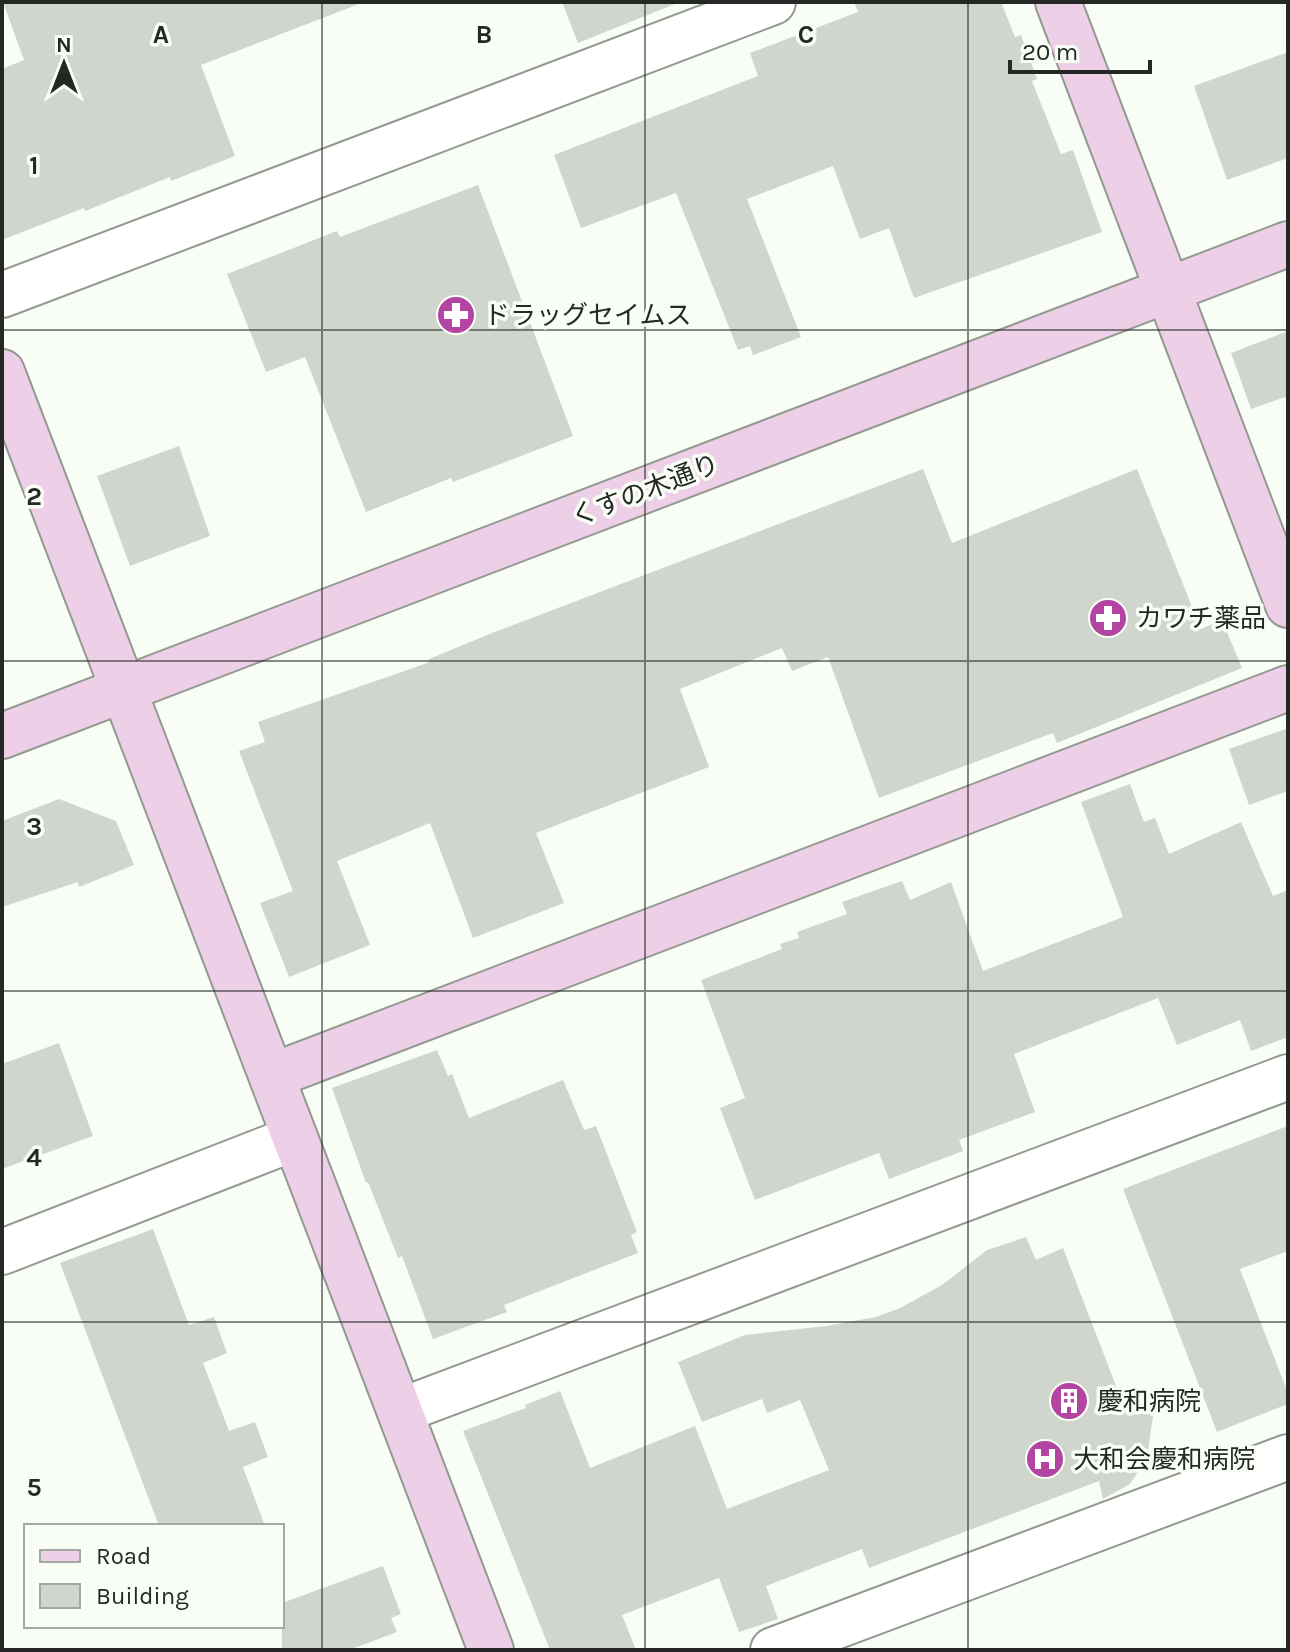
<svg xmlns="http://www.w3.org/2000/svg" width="1290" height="1652" font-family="Karla,'Noto Sans JP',sans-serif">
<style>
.building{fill:#d0d6ce}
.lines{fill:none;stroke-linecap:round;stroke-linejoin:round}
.street-casing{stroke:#939991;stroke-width:48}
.secondary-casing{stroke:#939991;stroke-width:48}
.street{stroke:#fff;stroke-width:44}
.secondary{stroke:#eecfe8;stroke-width:44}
.grid{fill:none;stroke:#262825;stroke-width:2;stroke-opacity:0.55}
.labels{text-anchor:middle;stroke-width:7;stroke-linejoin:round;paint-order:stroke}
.poi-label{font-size:26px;fill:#262825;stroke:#f8fef5;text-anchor:start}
.street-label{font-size:26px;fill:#262825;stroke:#f8fef5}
.grid-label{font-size:26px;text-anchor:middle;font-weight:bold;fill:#262825;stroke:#f8fef5;stroke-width:7;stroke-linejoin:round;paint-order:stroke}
</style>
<rect width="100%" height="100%" fill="#f8fef5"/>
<path class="building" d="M3,2h356v2l-158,61 34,91 -64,25 -1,-4 -85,34 -1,-3 -82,32v-171l22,-9z
M562,2h113v2l-97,39z
M854,2h147l14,35 6,-2 16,44 -5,2 29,73 12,-4 29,82 -188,66 -25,-70 -29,11 -27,-73 -86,33 54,138 -48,18 -3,-9 -12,4 -62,-157 -95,35 -27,-73 204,-79 -8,-23 108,-41z
M1288,52v106l-61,22 -33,-94z
M478,185l95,251 -120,46 -2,-4 -85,34 -61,-155 -39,15 -39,-98 110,-43 3,6z
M1288,331v65l-37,13 -20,-56z
M179,446l31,90 -80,30 -33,-90z
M923,469l29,74 185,-74 64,160 21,-9 20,48 -185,75 -4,-10 -174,65 -51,-141 -36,14 -10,-23 -102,41 29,78 -173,66 28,70 -91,35 -43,-115 -93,38 33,84 -81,32 -29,-74 33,-12 -54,-140 26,-9 -7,-20 172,-60 -1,-3 63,-26z
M1288,728v63l-39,14 -20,-56z
M1130,784l14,38 11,-4 14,36 72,-32 32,74 15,-6v147l-37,14 -11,-31 -63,25 -19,-47 -144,56 21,58 -76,28 4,11 -74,28 -10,-26 -124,47 -35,-92 25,-10 -44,-118 81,-31 -2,-5 19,-6 -2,-6 50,-18 -5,-12 60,-21 8,19 41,-18 32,89 140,-54 -42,-115z
M59,799l57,22 18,44 -55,22 -1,-5 -76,25v-86z
M59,1043l34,93 -91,33v-105z
M437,1050l11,26 4,-2 17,44 94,-38 21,50 12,-4 41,106 -6,3 7,18 -134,52 3,7 -74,27 -31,-83 -4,2 -30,-76 -2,1 -34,-95z
M1288,1126v125l-48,18 48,124v11l-71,28 -94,-243z
M153,1229l36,96 25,-8 13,36 -24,10 26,68 26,-9 13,35 -25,10 22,59h-106l-99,-263z
M1026,1237l10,23 27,-12 63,164 29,-11 -7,51 -4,11 -14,21 -27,15 -4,-18 -230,87 -7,-19 -96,37 12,33 -39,13 -20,-54 -97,37 14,35h-86l-87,-219 63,-23 -1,-3 35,-14 30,77 105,-42 32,83 102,-39 -29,-70 -33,13 -5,-14 -60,23 -24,-60 67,-27 81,-9 50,-9 24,-9 42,-23 45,-35z
M383,1566l18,48 -10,4 6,14 -48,18h-67v-47z"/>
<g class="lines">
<defs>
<path id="street" d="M2,295l771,-293
M2,1252l293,-114
M400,1411l888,-334
M773,1650l515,-193"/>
<path id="secondary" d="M1058,2l230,603
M2,372l489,1278
M2,736l1286,-492
M272,1076l1016,-388"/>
</defs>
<use href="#street" class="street-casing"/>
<use href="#secondary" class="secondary-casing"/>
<use href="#street" class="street"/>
<use href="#secondary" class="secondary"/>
</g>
<path class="grid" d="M322,2v1648M645,2v1648M968,2v1648M2,330h1286M2,661h1286M2,991h1286M2,1322h1286"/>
<defs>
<symbol id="pharmacy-disc" viewBox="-11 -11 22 22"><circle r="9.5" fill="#b344a1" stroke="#f8fef5"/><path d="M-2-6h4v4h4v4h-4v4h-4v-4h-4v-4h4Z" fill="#fff"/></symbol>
<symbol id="building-disc" viewBox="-11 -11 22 22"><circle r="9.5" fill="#b344a1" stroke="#f8fef5"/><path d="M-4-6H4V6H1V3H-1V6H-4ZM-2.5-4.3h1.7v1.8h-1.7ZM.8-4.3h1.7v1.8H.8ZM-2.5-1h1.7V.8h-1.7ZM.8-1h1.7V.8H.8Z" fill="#fff"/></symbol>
<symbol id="hospital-disc" viewBox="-11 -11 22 22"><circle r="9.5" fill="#b344a1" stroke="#f8fef5"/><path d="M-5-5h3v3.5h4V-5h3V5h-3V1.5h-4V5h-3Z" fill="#fff"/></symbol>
</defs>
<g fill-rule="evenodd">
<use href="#pharmacy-disc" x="434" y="293" width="44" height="44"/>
<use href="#pharmacy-disc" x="1086" y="596" width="44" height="44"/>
<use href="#building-disc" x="1047" y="1379" width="44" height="44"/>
<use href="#hospital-disc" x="1023" y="1437" width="44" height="44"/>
</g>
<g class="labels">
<g class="poi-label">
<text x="484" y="324">ドラッグセイムス</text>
<text x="1136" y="627">カワチ薬品</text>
<text x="1097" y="1410">慶和病院</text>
<text x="1073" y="1468">大和会慶和病院</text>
</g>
<g class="street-label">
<text transform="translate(645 490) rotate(-21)" y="9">くすの木通り</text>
</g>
</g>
<g class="grid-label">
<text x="161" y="43">A</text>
<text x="484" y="43">B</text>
<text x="806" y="43">C</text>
<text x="34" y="174">1</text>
<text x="34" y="505">2</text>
<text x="34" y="835">3</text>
<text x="34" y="1166">4</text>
<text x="34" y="1496">5</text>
</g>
<rect width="1290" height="1652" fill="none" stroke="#262825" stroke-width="8"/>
<rect x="24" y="1524" width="260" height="104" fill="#f8fef5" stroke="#a4a8a2" stroke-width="2"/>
<rect x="40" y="1550" width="40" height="12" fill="#eecfe8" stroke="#a4a8a2" stroke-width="2"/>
<text x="96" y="1564" font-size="24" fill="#262825">Road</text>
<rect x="40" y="1584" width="40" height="24" fill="#d0d6ce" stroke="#a4a8a2" stroke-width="2"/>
<text x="96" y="1604" font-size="24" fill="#262825">Building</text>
<g transform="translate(64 64)" stroke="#f8fef5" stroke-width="6" paint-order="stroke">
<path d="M0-6L14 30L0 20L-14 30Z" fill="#262825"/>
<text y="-12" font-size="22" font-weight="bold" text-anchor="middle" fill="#262825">N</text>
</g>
<path d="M1010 60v12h140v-12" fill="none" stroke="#262825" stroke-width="4"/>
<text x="1022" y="60" font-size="24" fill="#262825" stroke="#f8fef5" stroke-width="6" paint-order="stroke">20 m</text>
</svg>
